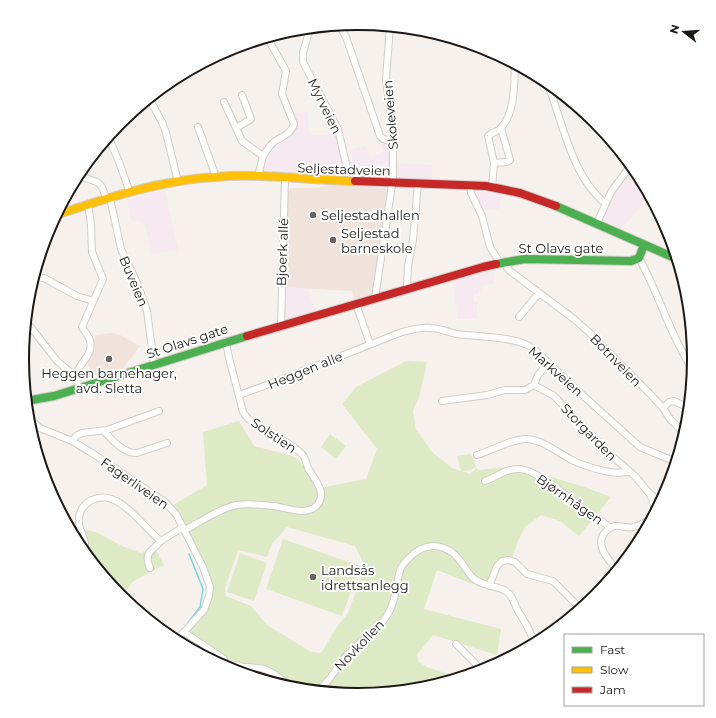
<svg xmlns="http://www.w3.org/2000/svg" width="716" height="718" font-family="Montserrat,sans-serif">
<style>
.commercial{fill:#f6e9ef}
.built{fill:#efe3dc}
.green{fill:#ddeac5;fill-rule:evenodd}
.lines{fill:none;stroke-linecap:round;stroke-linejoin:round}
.stream{stroke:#71dadc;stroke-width:1.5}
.street-casing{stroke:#d0ccc9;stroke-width:8}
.fast-casing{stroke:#d0ccc9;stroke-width:10}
.slow-casing{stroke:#d0ccc9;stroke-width:10}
.jam-casing{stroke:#d0ccc9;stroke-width:10}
.street{stroke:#fefdfc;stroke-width:6}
.fast{stroke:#4caf50;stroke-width:8}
.slow{stroke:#ffc107;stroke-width:8}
.jam{stroke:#c62828;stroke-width:8}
.poi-dot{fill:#686361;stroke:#fff;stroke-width:1.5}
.labels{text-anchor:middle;stroke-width:4;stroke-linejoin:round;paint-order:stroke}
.street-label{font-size:13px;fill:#1b1715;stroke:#fff}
.poi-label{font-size:13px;fill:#1b1715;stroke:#fff;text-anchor:start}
.rim{fill:none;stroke:#1b1715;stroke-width:2}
</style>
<rect width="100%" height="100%" fill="#f7f1ed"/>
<path class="commercial" d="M308,111l1,20 2,4h29l16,37 -1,5 -18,-2 -22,2 -51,-3 -1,-5 2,-10 4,-8 22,-16 5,-6v-5l-5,-10z
M386,142l3,1 2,2 -2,32 -1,1 -27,-1 -12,-27 17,-4 4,11 14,-6 -3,-8z
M395,163l37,2v15l-34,-1 -2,-1z
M633,167l5,6 11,22 -12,17 -17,17 -16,-9 -1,-2 6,-18z
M165,190l13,60 -26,4 -7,-29 -4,-3 -11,-2 -3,-21z
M475,191l27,2 -3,16 -17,1 -9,-16z
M493,268l2,16 -11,1 -6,9h-5l1,8h3v17h-19l-5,-34 2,-7z
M283,287l25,1 8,25 -31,8 -3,-4z"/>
<path class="built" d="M328,185l57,3 2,2 -14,101 -3,4 -16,4 -2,-8 -69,-4 4,-96 1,-2 5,-1h25z
M111,333l9,2 20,11 -19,25 -23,7 -11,-14 5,-10 3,-19z"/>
<path class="green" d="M406,361l21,1 -8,36 -6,12 3,20 16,22 20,16 18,6 6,-6 2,2 39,-4 70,22 24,9 -32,39 -19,-15 -19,-6 -16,12 -7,14 -7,21 -16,4 -10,23 -48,-19 -13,39 77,20 -4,26 -64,-20 -16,20 2,7 8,5 24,8 -1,6 -27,8 -65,6 -66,-7 -63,-19 -55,-29 26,-25 10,-20 -9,-30 -3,-1 1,-4 -29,-53 37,-22 -4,-53 36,-11 15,25 42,11 24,31 46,-9 11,-30 -35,-45 14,-17zM287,527l68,19 10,21 -17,46 -9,11 -18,29 -10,-1 -44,-27 -16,-19 -25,-10 -1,-8 13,-38 29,7 5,-13z
M330,434l16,12 -10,13 -15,-12z
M471,454l5,13 -5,3 -10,1 -4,-15z
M81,529l15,3 26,14 19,7 13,-7 10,19 -32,17 -10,16 -32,-39 -6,-14z
M283,539l77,27 -18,50 -76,-27z
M240,553l27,10 -13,38 -27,-9z"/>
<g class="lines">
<path class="stream" d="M187,624l13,-17 3,-18 -14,-35"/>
<defs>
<path id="street" d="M339,25l7,12 34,99 3,3 10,2
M310,28l-7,25v9l35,67 9,39 8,7 2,2v4
M547,82c15,38 25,95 58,121
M149,98l13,24 4,11 12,49
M224,102l18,39 21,15 -5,21
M198,127l18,50
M236,128l15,-9 -9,-24
M108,136l11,26 11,31
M263,156c3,-5 7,-11 12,-15 8,-5 16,-7 19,-17l-12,-30 4,-23 -19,-34
M494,163l13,-1 3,-2 -9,-32
M77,175c18,8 24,2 29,24
M470,185l1,8 11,23 8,31 10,16
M492,187l2,-24 -6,-27c4,-4 10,-4 13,-8 14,-15 13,-43 14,-62
M110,198l11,51 17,36 9,26 7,53
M597,223l14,-31 20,-27
M639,258c20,36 31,77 54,112
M506,262l1,6 3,3 64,48 18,16 60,61 11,12 7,11 15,15
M33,277l11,1 33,18 16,5
M407,288l1,-22 5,-26 5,-57
M375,298l18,-120v-45l-7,-54 4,-53
M356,304l14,40
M519,317l20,-24
M26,321l31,40 18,15 5,12
M281,326l4,-147
M548,363l-10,12 -4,10 20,11 59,61 22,19 14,17 12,9
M75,376c4,-13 21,-23 14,-38 -2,-4 -5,-7 -7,-11l21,-48 -11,-27 -1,-28 -3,-20
M239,395l36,-13 127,-50c9,-2 18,-5 28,-4 9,0 18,4 27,6 21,3 62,2 78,16l43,41 62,56 36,15
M442,401l45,-6 18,-5h20l9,-5
M663,408l6,-6 5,-1 15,7
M28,418l12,10 32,13 20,12 73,49 11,12 27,53 7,20 -1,9 -5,14 -18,20 -11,10
M104,431c8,9 20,23 33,22l30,-10
M72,441l4,-5 6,-3 25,-3 52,-19
M477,455c14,-4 36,-17 50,-16 17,1 32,15 47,22 11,5 24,9 36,11 6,1 12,2 18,-1
M485,481c12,-4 21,-13 35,-12 16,1 44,25 57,35 11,9 23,14 33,24
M185,530c15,-8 35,-22 52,-25 12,-2 25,0 37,1 13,2 34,11 44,-2 9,-12 -4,-25 -10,-36 -2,-4 -2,-10 -6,-14 -16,-17 -46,-21 -59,-42l-14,-54 -3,-17
M77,543l6,3 2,-2c-1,-9 -7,-16 -6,-24 0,-9 5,-16 13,-20 27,-13 50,27 69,41l22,-14
M150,568c-7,-16 2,-17 11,-27
M617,570c-7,-9 -21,-22 -14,-35 3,-5 6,-8 12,-9 6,-1 12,3 18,1 19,-4 27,-17 16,-34
M489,586l8,-20 5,-5 7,-1 6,2 12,12 26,7 28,28
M184,632l40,27
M456,644l20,20 3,8
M236,665c10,4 22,1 31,5 11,5 19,14 29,19
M313,691c14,-3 22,-22 31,-32 13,-17 33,-26 44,-45 8,-13 8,-29 12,-44 2,-5 5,-8 9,-12 13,-14 30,-16 45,-4 8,7 12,17 19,24 9,8 20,7 31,12 10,5 10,16 16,24 6,10 11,18 15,30"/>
<path id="fast" d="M556,206l121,53
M496,264l29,-5 106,2 8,-3 5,-13
M26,401l28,-5 193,-60"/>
<path id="slow" d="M56,215c51,-17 105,-35 159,-38 46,-4 93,3 140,4"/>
<path id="jam" d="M355,181l131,5 34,7 36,13
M247,336l236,-69 13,-3"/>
</defs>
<use href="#street" class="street-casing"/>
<use href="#fast" class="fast-casing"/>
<use href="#slow" class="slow-casing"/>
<use href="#jam" class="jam-casing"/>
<use href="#street" class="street"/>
<use href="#fast" class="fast"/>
<use href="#slow" class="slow"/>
<use href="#jam" class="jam"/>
</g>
<g class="poi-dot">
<circle cx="313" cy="215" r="4"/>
<circle cx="333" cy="240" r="4"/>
<circle cx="109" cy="359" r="4"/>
<circle cx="313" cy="577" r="4"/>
</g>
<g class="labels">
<g class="street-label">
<text transform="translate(325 106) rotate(64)" y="5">Myrveien</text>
<text transform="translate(390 115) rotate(-95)" y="5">Skoleveien</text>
<text transform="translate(344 169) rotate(2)" y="5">Seljestadveien</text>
<text x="561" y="253">St Olavs gate</text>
<text transform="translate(282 252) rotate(-88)" y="5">Bjoerk allé</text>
<text transform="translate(134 281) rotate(67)" y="5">Buveien</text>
<text transform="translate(187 341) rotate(-18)" y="5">St Olavs gate</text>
<text transform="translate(616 360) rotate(46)" y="5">Botnveien</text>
<text transform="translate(305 370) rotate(-22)" y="5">Heggen alle</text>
<text transform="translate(556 371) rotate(42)" y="5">Markveien</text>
<text transform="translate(589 432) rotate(46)" y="5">Storgarden</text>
<text transform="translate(274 435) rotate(34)" y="5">Solstien</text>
<text transform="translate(135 483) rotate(35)" y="5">Fagerliveien</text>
<text transform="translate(570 499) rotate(35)" y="5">Bjørnhågen</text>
<text transform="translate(359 645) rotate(-46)" y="5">Novkollen</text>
</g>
<g class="poi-label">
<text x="321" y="220">Seljestadhallen</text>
<text x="341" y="238">Seljestad<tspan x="341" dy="15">barneskole</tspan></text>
<text x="109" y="378" text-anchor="middle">Heggen barnehager,<tspan x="109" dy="15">avd. Sletta</tspan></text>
<text x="321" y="575">Landsås<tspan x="321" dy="15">idrettsanlegg</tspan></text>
</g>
</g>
<path d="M0 0H716V718H0ZM29 359a329 329 0 1 1 658 0a329 329 0 1 1-658 0Z" fill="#fff" fill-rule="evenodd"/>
<path class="rim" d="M29 359a329 329 0 1 1 658 0a329 329 0 1 1-658 0Z"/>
<rect x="564" y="634" width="140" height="72" fill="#ffffff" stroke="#a4a2a1"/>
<rect x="572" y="647" width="20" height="6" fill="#4caf50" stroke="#a4a2a1"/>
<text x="600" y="654" font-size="12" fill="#1b1715">Fast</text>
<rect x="572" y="667" width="20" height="6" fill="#ffc107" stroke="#a4a2a1"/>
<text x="600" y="674" font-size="12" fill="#1b1715">Slow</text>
<rect x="572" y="687" width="20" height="6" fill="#c62828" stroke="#a4a2a1"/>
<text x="600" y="694" font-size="12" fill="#1b1715">Jam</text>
<g transform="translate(684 32) rotate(287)" stroke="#ffffff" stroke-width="3" paint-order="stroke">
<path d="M0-3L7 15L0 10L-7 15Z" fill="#1b1715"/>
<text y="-6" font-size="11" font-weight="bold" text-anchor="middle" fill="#1b1715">N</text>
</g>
</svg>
